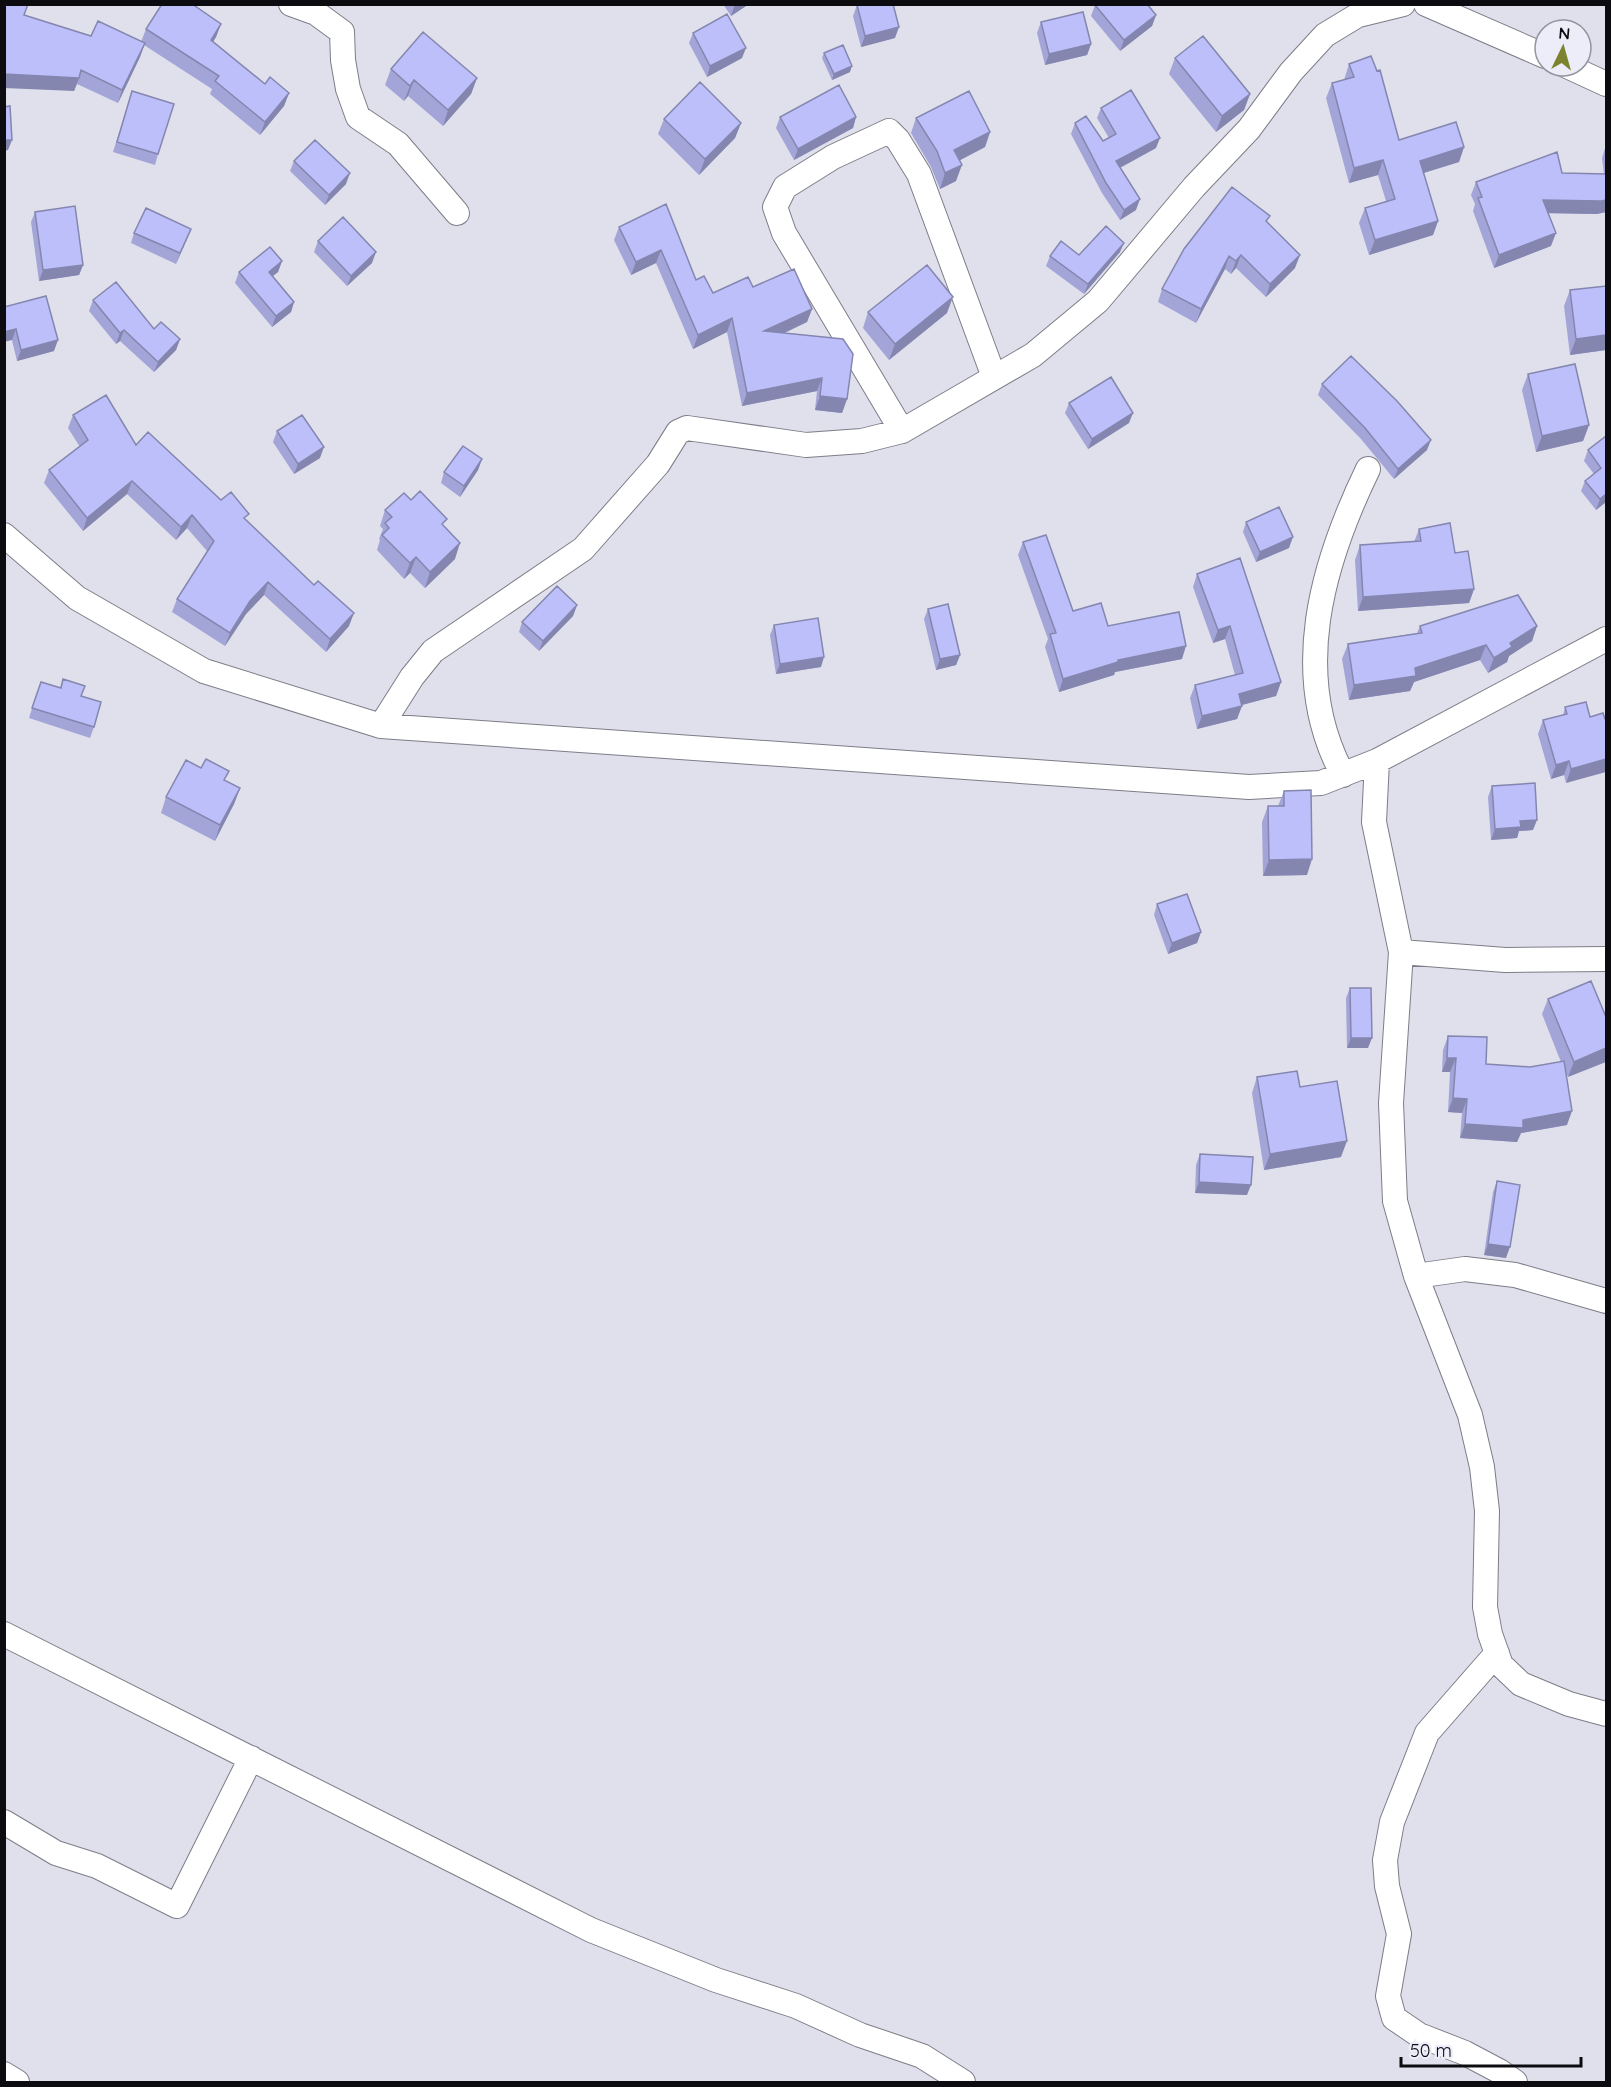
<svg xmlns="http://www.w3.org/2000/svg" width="1611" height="2087" font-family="Quicksand,sans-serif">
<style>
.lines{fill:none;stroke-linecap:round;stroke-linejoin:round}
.minor-casing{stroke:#7d7d88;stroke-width:26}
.minor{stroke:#fff;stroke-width:24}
.wall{fill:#a3a4d7}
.shaded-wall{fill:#8486af}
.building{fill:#bdbffa;stroke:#8486af;stroke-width:1.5}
</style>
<rect width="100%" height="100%" fill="#dfe0eb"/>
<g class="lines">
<defs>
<path id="minor" d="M291,4l25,9 26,19 1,28 5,29 10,28 40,27 59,69
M1426,4l119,52
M1567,66l39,18
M902,431l-118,-198 -9,-26 10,-20 48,-30 56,-26 9,9 21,34 75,203
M4,535l73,63 127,73 177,55 868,61 72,-4 56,-22 229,-122
M381,726l31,-49 21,-26 150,-102 75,-85 20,-32 9,-4 119,17 56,-4 40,-10 131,-76 65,-54 96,-114 55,-58 42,-57 34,-37 33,-20 45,-11
M1377,761l-3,61 27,130 -10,151 4,98 21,75 54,139 12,52 5,44 -2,96 5,27 11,31 20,19 48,20 37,10
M1343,775c-54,-100 -21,-211 25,-306
M1401,952l104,8 101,-1
M1416,1276l49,-7 50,6 91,26
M4,1634l587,296 125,50 80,26 64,29 62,21 41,26
M1497,1653l-70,80 -35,89 -7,38 2,26 12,48 -11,62 6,22 25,17 46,18 34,18 16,11
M4,1822l52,31 41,13 80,40 74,-148
M4,2074l13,8"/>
</defs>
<use href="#minor" class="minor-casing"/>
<use href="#minor" class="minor"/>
</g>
<path class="wall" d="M723,4h26l-18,12z
M857,5l38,33 -34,9 -8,-31z
M1095,5l61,10 -4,11 -32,25 -29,-35z
M24,15l67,21 50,6 5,-13 75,-5 -5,13 -3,5 52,42 24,9 -5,13 -24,29 -50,-41 2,-5 -68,-44 -4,12 -22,46 -41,-19 -3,7z
M1041,22l50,22 -4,11 -42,10 -8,-32z
M693,33l49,25 -35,19 -18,-34z
M824,53l26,19 -18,8 -10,-22z
M1175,58l75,36 -6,16 -28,22 -47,-58z
M1349,64l50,76 65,7 -5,15 -36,11 15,48 -5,14 -64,20 -10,-32 6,-15 21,-7 -8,-26 -29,8 -23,-85 6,-15 12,-3z
M391,69l86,9 -6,16 -28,32 -35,-30 -4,5 -19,-16z
M132,91l26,63 -3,11 -42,-13z
M1101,108l55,40 -36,20 16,42 -16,10 -18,-27 -31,-59 4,-11 28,18 6,-3 -12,-20z
M780,117h76l-3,11 -59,32 -18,-32z
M916,118l74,14 -5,15 -25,13 -4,21 -16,8 -9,-22 -20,-34z
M664,119l77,4 -6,15 -36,37 -41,-41z
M1606,145v67l-9,2 -49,-1 3,33 -57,22 -21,-57 2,-7 -4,-9 5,-13 86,-9 42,1 -2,-16z
M294,161l52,23 -21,21 -35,-34z
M666,204l30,76 17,13 40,-6 59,22 -5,13 -22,11 62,66 -5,14 -27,-3 2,-19 -75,15 -15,-74 -34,17 -37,-86 -25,12 -17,-35 5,-13z
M35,212l48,53 -4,10 -40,6 -8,-59z
M1268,222l27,46 -29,29 -30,-29 -5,6 -6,-5 -29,54 -38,-21 4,-13z
M191,229l-15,35 -45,-21 3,-10z
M318,241l54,22 -25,23 -33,-34z
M1120,252l-36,42 -38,-28 4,-10z
M282,261l-4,11 -5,4 21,26 -3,10 -19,15 -37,-44 4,-11z
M1606,286v64l-36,5 -6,-49 6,-16z
M93,300l61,29 26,10 -4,11 -22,22 -34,-31 -4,3 -27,-33z
M4,307l50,44 -37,10z
M868,312l79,1 -58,47 -26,-32z
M1528,374l61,51 -6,16 -47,11 -14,-62z
M1322,384l105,66 -33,29 -33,-40 -43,-44z
M1069,403l60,20 -41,26 -23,-36z
M73,415l63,30 85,55 25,21 103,105 -23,26 -62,-57 -18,19 -21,32 -53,-34 5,-13 30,-48 -20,-23 -11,12 -49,-46 -44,37 -39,-48 5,-13 31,-23 -12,-19z
M277,431l43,27 -26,16 -21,-32z
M1606,436v66l-10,8 -15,-19 4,-10 9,-7 -10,-13 4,-11z
M482,459l-4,11 -18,27 -19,-14 3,-11z
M411,500l34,27 10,32 -30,29 -15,-15 -6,6 -27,-29 3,-10 -1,-1 4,-10 -3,-3 5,-16z
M1246,522l43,26 -33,14 -13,-30z
M1419,529l36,24 19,36 -5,14 -111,8 -3,-51 5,-15 54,-3z
M1023,542l50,69 109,48 -67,13 -1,3 -55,17 -14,-45 3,-8 -30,-84z
M1197,574l84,108 -5,14 -34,9 -5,14 -40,10 -7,-31 5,-13 40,-10 -10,-36 -12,4 -20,-56z
M577,605l-4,11 -34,35 -20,-19 3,-10z
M928,609l32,46 -4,10 -20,5 -12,-51z
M774,625l47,42 -45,7 -6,-39z
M1420,626h117l-5,15 -23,15 -2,6 -19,11 -8,-13 -66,22 -4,9 -61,9 -7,-41 6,-15 69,-11z
M63,679l18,17 13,31 -4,11 -61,-20 8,-25 23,-5z
M1565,707l25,10 15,2 -39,64 -2,-8 -13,4 -13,-45 5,-14 20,-5z
M225,781l15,7 -6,16 -19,37 -54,-28 5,-16z
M1492,786l41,44 -14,1 -2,7 -26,2 -3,-43z
M1284,791l23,84 -44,1 -1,-54 6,-16h10z
M1157,904l44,28 -4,11 -29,11 -14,-39z
M1350,988l18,60h-21l-1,-50z
M1548,999l58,18 -38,60 -3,-6 2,54 -46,8 -4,9 -57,-4 2,-25 -14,-1 2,-40h-8l1,-22 5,-14 38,28 44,3 31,-5 -19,-48z
M1257,1077l84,80 -77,13 -12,-77z
M1200,1154l47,41 -52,-2 1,-28z
M1497,1181l9,77 -22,-3 9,-63z"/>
<path class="shaded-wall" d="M735,4h14l-18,12z
M1156,15l-4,11 -32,25 4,-11z
M221,24l-5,13 -10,16 5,-13z
M899,27l-4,11 -34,9 4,-11z
M145,43l-5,14 -22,46 4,-13z
M1091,44l-4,11 -42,10 4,-11z
M746,48l-4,10 -35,19 3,-11z
M852,66l-2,6 -18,8 2,-6z
M4,74l75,4 -5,13 -70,-3z
M477,78l-6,16 -28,32 5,-16z
M414,80l-6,16 -4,5 6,-15z
M289,93l-5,13 -24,29 5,-13z
M1250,94l-6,16 -28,22 6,-16z
M856,117l-3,11 -59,32 4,-11z
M741,123l-6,15 -36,37 6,-16z
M990,132l-5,15 -36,19 5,-16z
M1160,138l-4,10 -44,24 4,-11z
M4,140h8l-4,10 -4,1z
M1464,147l-5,15 -45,14 6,-15z
M1383,160l-5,15 -29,8 5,-15z
M962,165l-6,16 -16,8 5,-16z
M350,173l-4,11 -21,21 4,-10z
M1140,199l-4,11 -16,10 4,-10z
M1543,200h63v12l-9,2 -59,-1z
M1438,221l-5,14 -64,20 6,-15z
M191,229l-4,10 -11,25 4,-11z
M1556,233l-5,13 -57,22 5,-13z
M1124,243l-4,9 -36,42 4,-10z
M661,250l-5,13 -25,12 5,-13z
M376,252l-4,11 -25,23 4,-10z
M1241,255l-5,13 -5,6 5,-13z
M1300,255l-5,13 -29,29 4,-13z
M1229,256l-4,13 -29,54 5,-14z
M282,261l-4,11 -13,10 4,-10z
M83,265l-4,10 -40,6 4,-11z
M953,297l-6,16 -58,47 6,-16z
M294,302l-3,10 -19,15 4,-11z
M812,309l-5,13 -47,22 4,-13z
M732,318l-5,14 -34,17 5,-14z
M16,329l-4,11 -8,2v-10z
M124,330l-4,11 -4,3 4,-11z
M1606,335v15l-36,5 6,-16z
M180,339l-4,11 -22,22 4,-10z
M58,340l-4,11 -37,10 4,-11z
M822,378l-5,13 -75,15 5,-13z
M820,396l27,3 -5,14 -27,-3z
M1133,413l-4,10 -41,26 4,-10z
M1589,425l-6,16 -47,11 6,-16z
M1431,440l-4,10 -33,29 4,-10z
M324,447l-4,11 -26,16 4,-10z
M482,459l-4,11 -18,27 4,-11z
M132,481l-5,13 -44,37 4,-13z
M1606,494v8l-10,8 4,-11z
M192,515l-5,13 -11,12 5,-13z
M1293,537l-4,11 -33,14 4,-10z
M460,543l-5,16 -30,29 5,-16z
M416,557l-6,16 -6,6 6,-16z
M268,582l-4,13 -18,19 -21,32 5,-13 20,-32z
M1474,589l-5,14 -111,8 5,-14z
M577,605l-4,11 -34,35 4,-10z
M354,613l-5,13 -23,26 4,-13z
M1230,626l-5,13 -12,4 5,-13z
M1537,626l-5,15 -23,15 -2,6 -19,11 6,-15 16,-15z
M1486,645l-6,15 -66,22 -4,9 -61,9 5,-15 61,-17z
M1186,646l-4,13 -67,13 -1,3 -55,17 4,-13 55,-19z
M960,655l-4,10 -20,5 4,-11z
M824,657l-3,10 -45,7 4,-10z
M1281,682l-5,14 -42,11 5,-13z
M1242,706l-5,13 -40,10 5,-13z
M1606,759v13l-40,11 5,-14z
M1569,761l-5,14 -13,4 5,-14z
M240,788l-6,16 -19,37 5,-16z
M1537,820l-4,10 -14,1 -2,7 -26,2 4,-11 25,-8z
M1312,859l-5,16 -44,1 6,-16z
M1201,932l-4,11 -29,11 4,-11z
M1351,1038h21l-4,10h-21z
M1606,1048v14l-38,15 6,-15z
M1447,1058h9l-6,14h-8z
M1453,1098l14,1 -5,14 -14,-1z
M1572,1111l-5,14 -46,8 -4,9 -57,-4 5,-14 58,-4z
M1347,1141l-6,16 -77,13 6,-16z
M1199,1182l52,3 -4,10 -52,-2z
M1488,1244l22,3 -4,11 -22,-3z"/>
<path class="building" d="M4,4h24l-4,11 67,21 7,-15 47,22 -23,47 -41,-20 -2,8 -75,-4z
M162,4h30l29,20 -10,16 54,44 5,-7 19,16 -24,29 -50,-41 4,-5 -73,-47z
M860,4h33l6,23 -34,9 -8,-31z
M1096,4h51l9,11 -32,25 -29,-35z
M1083,12l8,32 -42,10 -8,-32z
M727,14l19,34 -36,18 -17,-33z
M423,32l54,46 -29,32 -34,-30 -4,6 -19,-17z
M1203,36l47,58 -28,22 -47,-58z
M843,45l9,21 -18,8 -10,-21z
M1371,56l6,15 3,-1 19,70 57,-18 8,25 -44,14 18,60 -63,19 -10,-32 30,-9 -12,-39 -29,8 -22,-85 22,-6 -5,-13z
M700,82l41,41 -36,36 -41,-40z
M839,85l17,32 -58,32 -18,-32z
M1131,90l29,48 -44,23 24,38 -16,11 -18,-27 -31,-60 11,-7 17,25 13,-7 -15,-26z
M132,91l42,13 -16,50 -41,-12z
M969,91l21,41 -36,18 8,15 -17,8 -8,-22 -21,-33z
M10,106l2,34h-8v-33z
M315,140l35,33 -21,22 -35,-34z
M1557,152l5,21 44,1v26l-5,1 -58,-1 13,33 -57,22 -21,-57 4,-1 -6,-15z
M1232,187l38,29 -4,5 34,34 -30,29 -29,-29 -5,6 -7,-5 -28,53 -39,-20 22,-40z
M666,204l30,76 8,-4 9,17 35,-16 5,10 41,-18 18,40 -48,22 79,8 10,15 -6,45 -27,-3 2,-18 -75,15 -15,-75 -34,17 -37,-85 -25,12 -17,-35z
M75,206l8,59 -40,5 -8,-58z
M146,208l45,21 -11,24 -46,-20z
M343,217l33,35 -25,24 -33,-35z
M1106,226l18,17 -36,41 -38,-28 11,-15 18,14z
M270,247l12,14 -13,11 25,30 -18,14 -37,-44z
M927,265l26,32 -58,47 -27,-32z
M116,282l38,47 7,-7 19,17 -22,23 -34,-32 -4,3 -27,-33z
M1606,286v49l-30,4 -6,-49z
M46,296l12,44 -37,10 -5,-21 -12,3v-25z
M1351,356l46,45 34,39 -33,29 -33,-41 -43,-44z
M1575,364l14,61 -47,11 -14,-62z
M1111,377l22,36 -41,26 -23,-36z
M106,395l30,50 12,-13 73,68 10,-8 18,22 -5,4 70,67 4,-4 36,32 -24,26 -62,-57 -18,19 -20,32 -53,-34 37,-58 -22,-26 -11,12 -49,-46 -45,37 -38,-48 39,-30 -15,-25z
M302,415l22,32 -26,17 -21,-33z
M1606,436v58l-6,5 -15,-18 16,-13 -13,-18z
M463,446l19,13 -18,27 -20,-14z
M420,491l27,28 -5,5 18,19 -30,29 -14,-15 -6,6 -28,-28 7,-7 -4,-5 7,-6 -7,-7 19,-17 7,7z
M1279,507l14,30 -33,15 -14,-30z
M1450,523l5,30 13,-2 6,38 -111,8 -3,-52 61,-4 -2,-12z
M1046,535l27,76 28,-8 7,23 71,-14 7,34 -68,14v2l-55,17 -13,-45 6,-1 -33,-91z
M1240,558l41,124 -42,12 3,12 -40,10 -7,-31 48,-12 -13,-47 -12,4 -21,-56z
M557,586l20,19 -34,36 -21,-19z
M1518,595l19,31 -27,17 2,4 -18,11 -8,-13 -71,23 1,8 -62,9 -6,-41 74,-11 -2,-7z
M948,604l12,51 -20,4 -12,-50z
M818,618l6,39 -44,7 -6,-39z
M63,679l22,7 -4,10 20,6 -7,25 -62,-19 9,-26 20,6z
M1586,702l4,15 13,-4 2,6h1v40l-35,10 -2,-8 -13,4 -13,-45 24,-6 -2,-7z
M206,759l23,12 -5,9 16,8 -20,37 -54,-28 20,-37 15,8z
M1535,783l2,37 -17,1 1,6 -26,2 -3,-43z
M1311,790l1,69 -43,1 -1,-54h16v-15z
M1187,894l14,38 -29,11 -15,-39z
M1591,981l15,36v31l-32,14 -26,-63z
M1350,988h21l1,50h-21z
M1448,1036l39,1 -1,27 44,3 34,-6 8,50 -49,9v8l-58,-4 2,-25 -14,-1 3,-40h-9z
M1297,1071l3,16 37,-6 10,60 -77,13 -13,-77z
M1200,1154l53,3 -2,28 -52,-3z
M1497,1181l23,4 -10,62 -22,-3z"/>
<rect width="1611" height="2087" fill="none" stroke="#0c0c10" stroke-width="12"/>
<g transform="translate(1563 48) rotate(5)"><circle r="28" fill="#ecedf9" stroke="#92939c" stroke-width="1.5"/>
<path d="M0-4.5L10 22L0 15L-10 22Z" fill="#7c822e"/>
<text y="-9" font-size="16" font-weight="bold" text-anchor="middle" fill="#0c0c10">N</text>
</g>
<path d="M1401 2057v9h180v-9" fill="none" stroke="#0c0c10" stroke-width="3"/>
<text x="1410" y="2057" font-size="18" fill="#0c0c10" stroke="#ecedf9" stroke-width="4.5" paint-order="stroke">50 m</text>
</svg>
